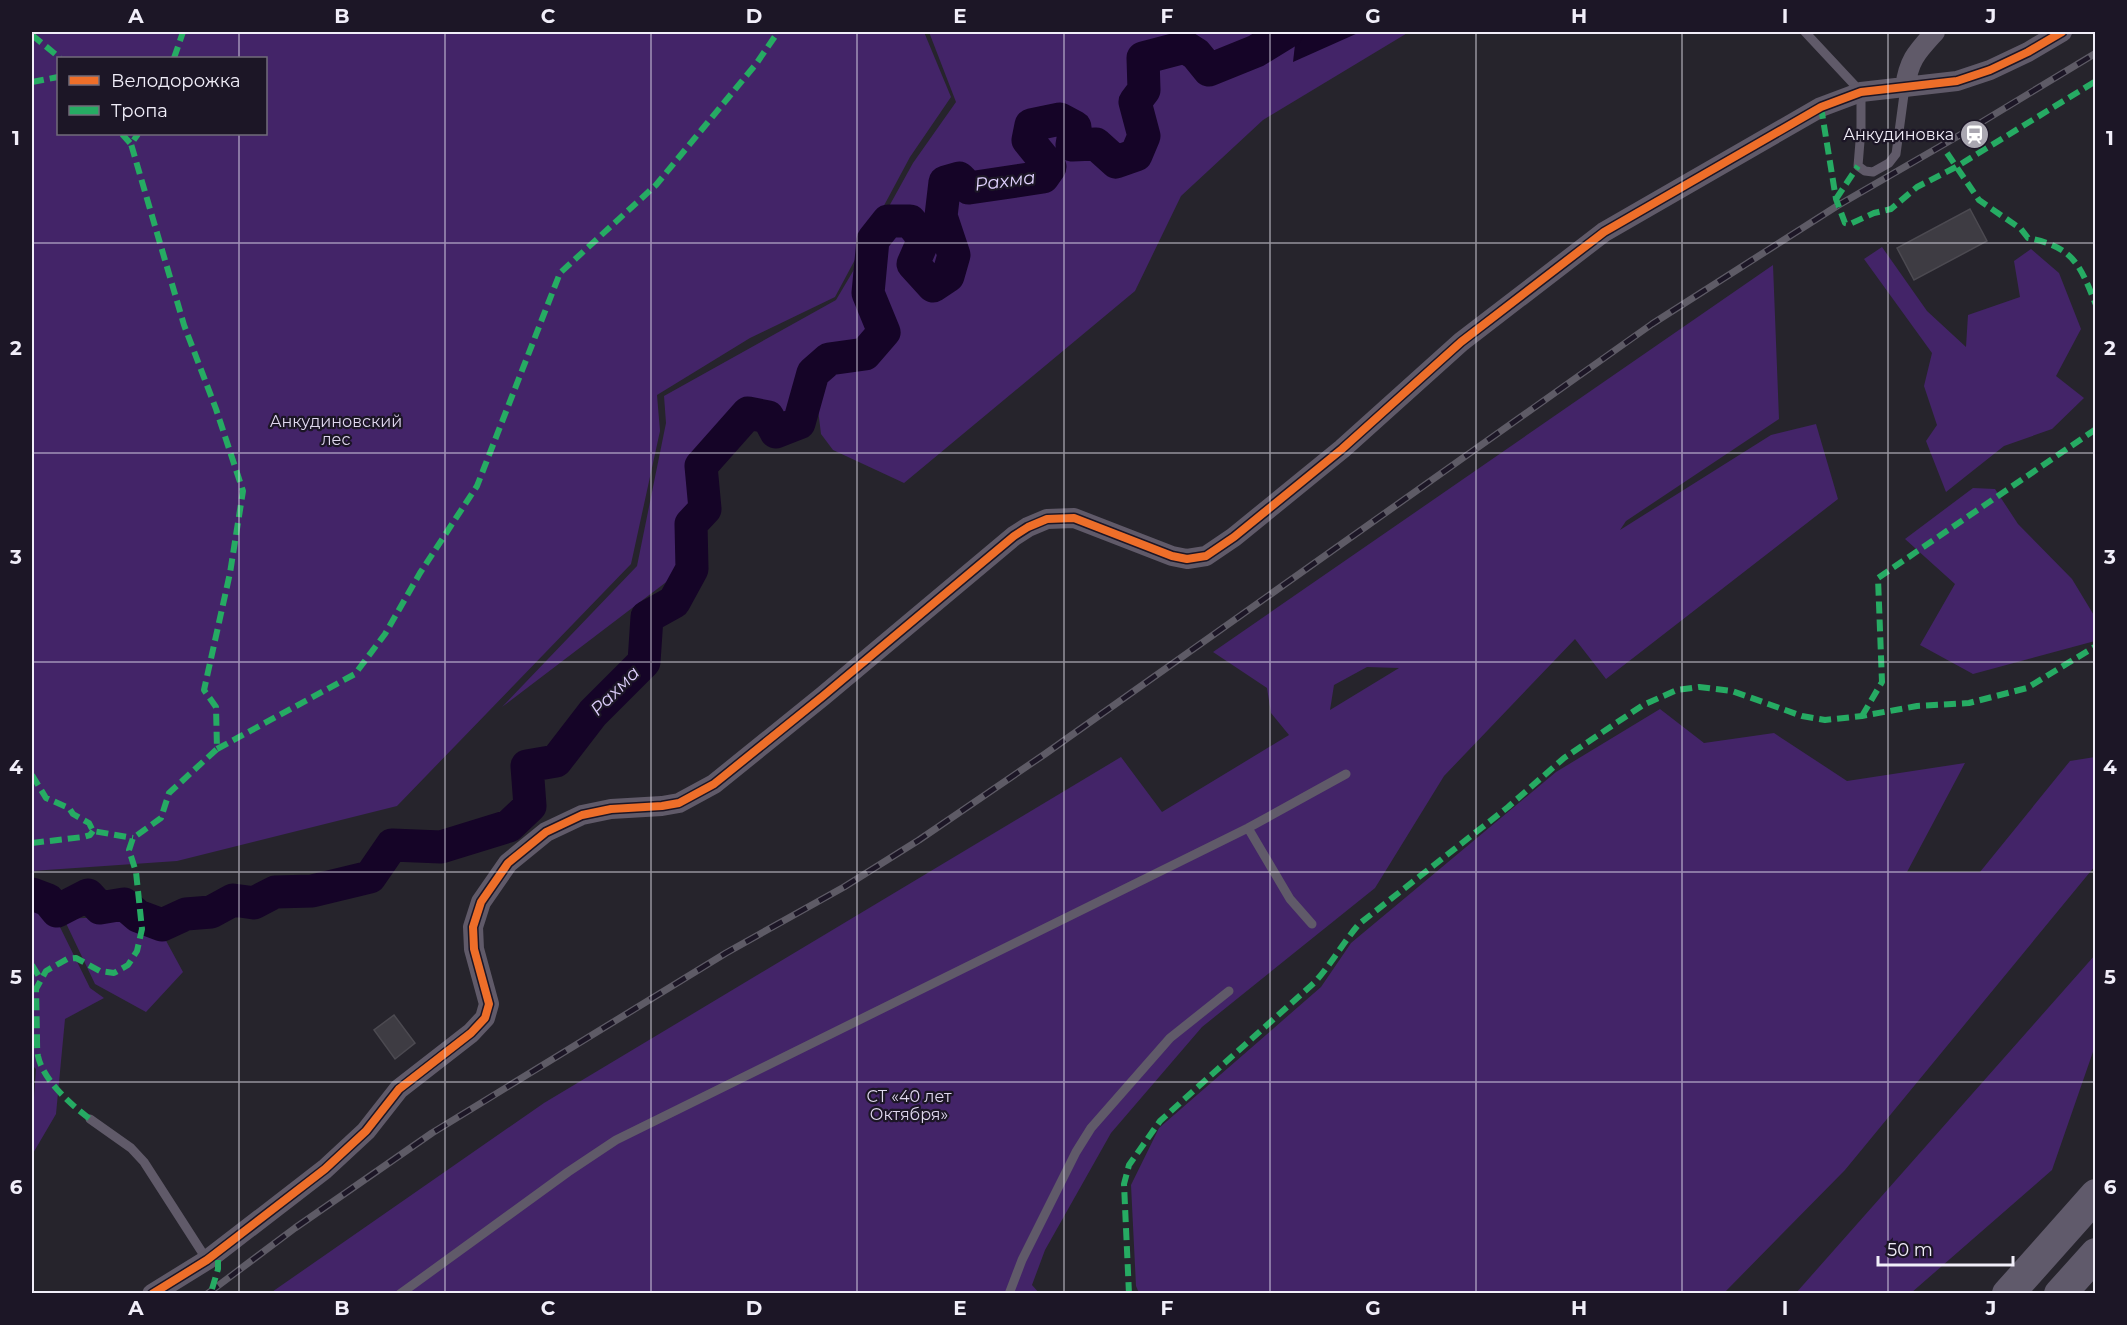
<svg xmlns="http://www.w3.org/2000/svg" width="2127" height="1325" font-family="Montserrat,sans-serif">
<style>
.green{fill:#432468;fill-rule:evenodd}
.water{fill:#150427}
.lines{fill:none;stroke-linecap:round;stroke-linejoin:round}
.river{stroke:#150427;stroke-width:33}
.building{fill:#3e3c43;stroke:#4c4a51;stroke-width:1.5}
.lane{stroke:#605a69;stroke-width:9}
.street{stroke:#605a69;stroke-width:20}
.primary{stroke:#605a6b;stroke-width:32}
.rail-casing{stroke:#5e5b66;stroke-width:7}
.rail{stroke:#1c1626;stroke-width:4.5;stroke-dasharray:14;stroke-linecap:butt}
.quiet{stroke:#26ab63;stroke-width:6;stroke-dasharray:12 6;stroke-linecap:butt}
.cycleway-casing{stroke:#1c1626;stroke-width:11}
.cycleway{stroke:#ee6e29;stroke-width:8}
.grid{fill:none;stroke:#f1eef9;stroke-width:1.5;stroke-opacity:0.55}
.labels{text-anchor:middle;stroke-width:4.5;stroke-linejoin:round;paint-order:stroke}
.poi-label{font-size:16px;fill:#f1eef9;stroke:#1c1626;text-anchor:end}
.park-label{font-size:16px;fill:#dfd7ee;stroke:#1c1626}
.water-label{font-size:18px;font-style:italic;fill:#e0d1fe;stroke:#1c1626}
.neatline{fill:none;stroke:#f1eef9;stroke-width:2}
.grid-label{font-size:20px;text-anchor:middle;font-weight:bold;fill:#f1eef9}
</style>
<rect width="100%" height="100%" fill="#26242c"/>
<path class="green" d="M32,32h892l27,65 -41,60 -75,140 -85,41 -93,57 3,36 -29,133 -234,242 -220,55 -145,10zM58,58h208v76h-208z
M929,32h242l5,9 -38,16 -3,30 -6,18 5,38 -18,8 -17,-13 -14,1 -3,-18 -18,-8 -38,5 -5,16 15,35 -64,10 -10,-8 -20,3 -9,32 9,45 -6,16 -11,-5 6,-30 -20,-22h-24l26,-47 43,-61z
M1191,32h75l-11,9 -41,15z
M1293,32h116l-146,88 -82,76 -46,95 -231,192 -71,-33 -12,-16 -6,-49 18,-19 38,-5 23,-28 -19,-45 10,-49 19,-6 9,11 -9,24 28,27 23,-17 8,-21 -14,-44 7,-22 9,5 80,-13 11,-18 -16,-32 27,1 2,17 23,2 21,15 21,-5 15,-15 -7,-45 9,-13 1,-28 35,-5 22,20 78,-39z
M1882,247l45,64 39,36 2,-32 52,-18 -6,-36 17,-12 28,24 22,56 -25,47 28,22 -32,31 -48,17 -58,46 -20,-51 11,-16 -13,-39 8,-33 -68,-94z
M865,251l-3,53 11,29 -13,15 -36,5 -20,20 -10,42 -15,9 -9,-13 -24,-5 -52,59 4,42 -14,17 2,43 -184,140 135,-141 29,-143 -2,-27 172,-96z
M1773,265l6,154 -153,102 -6,9 151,-95 45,-11 22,75 -232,180 -31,-40 -131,137 -69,112 -173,139 -91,106 -66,117 -13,35 7,8 -770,1 275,-191 577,-346 41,55 127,-77 -18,-22 -4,-25 -54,-36zM1367,667l32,1 -69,42 4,-25z
M1973,488l22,1 23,35 54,55 23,38v24l-122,33 -53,-29 35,-61 -50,-45z
M1660,709l44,34 70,-10 73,48 118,-18 -58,109h73l90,-111 25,-4v109l-250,304 -121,123h-585l-3,-7 -5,-101 28,-57 162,-141 30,-44 205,-171z
M32,902l24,17 34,69 14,10 -39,21 -9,95 -24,41v-30l4,-56 -4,-4z
M125,916l39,21 19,35 -37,40 -51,-28 -31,-65z
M2095,955v91l-43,124 -141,123h-115z"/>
<path class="water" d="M1300,32h58v1l-65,29 3,-26z"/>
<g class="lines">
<path class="river" d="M32,894l16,6 9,11 31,-16 12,13 24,-4 14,12 24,9 24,-11 25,-2 22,-12 21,3 21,-11 37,-1 58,-14 22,-32 49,2 68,-21 21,-20 -3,-40 29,-5 37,-48 51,-51 3,-45 27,-15 18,-33 -1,-45 14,-15 -4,-43 47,-53 20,4 8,15 23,-9 14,-50 16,-14 36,-5 19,-22 -16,-39 5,-53 15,-19h22l14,18 -11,25 20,22 15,-10 6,-21 -13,-39 4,-34 14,-4 10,10 74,-11 7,-10 -22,-27 3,-15 29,-6 15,8 -3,18 24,-1 20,18 20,-7 8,-19 -9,-34 9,-12 -1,-32 42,-11 11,7 13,16 47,-19 31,-19"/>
</g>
<path class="building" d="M1970,209l17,32 -73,39 -17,-32z
M394,1015l21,28 -20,16 -21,-29z"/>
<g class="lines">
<path class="lane" d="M1805,32l56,60v37l-3,37 7,5 8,1 16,-9 7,-9 9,-67
M1248,828l42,71 22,25
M90,1119l41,29 13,14 63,98
M400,1294l168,-122 48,-32 632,-312 98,-54
M1009,1294l13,-34 54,-108 15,-24 79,-90 59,-47"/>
<path class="street" d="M1905,87c4,-28 12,-35 30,-55
M152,1294l55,-34 118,-91 41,-38 33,-42 72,-56 14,-15 4,-14 -15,-55 -1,-22 8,-25 27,-39 38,-31 36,-17 29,-6 51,-3 17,-3 35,-19 109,-88 191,-160 14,-9 19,-8 27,-1 98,38 15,3 19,-3 28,-19 108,-88 119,-107 143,-110 217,-125 40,-15 96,-11 33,-11 38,-18 34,-20"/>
<path class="primary" d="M2008,1294l88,-99
M2060,1294l36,-40"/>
<defs>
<path id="rail" d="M207,1294l88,-66 137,-95 294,-180 118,-66 75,-47 126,-86 607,-430 185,-118 135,-78 124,-75"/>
</defs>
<use href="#rail" class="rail-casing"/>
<use href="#rail" class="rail"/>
<path class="quiet" d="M32,35l28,23
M174,58l9,-26
M32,82l26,-5
M1821,107l15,92 9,24 5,1 24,-11 17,-4 26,-22 39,-20 140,-86
M122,134l9,10
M1947,153l32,47 42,29 7,9c46,9 52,27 68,67
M1836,199l22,-33
M1862,716l20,-34 -4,-104 218,-149
M217,749l138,-75 30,-40 35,-61 57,-87 83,-213 96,-88 100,-121 22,-32
M32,775l14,23 23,10 4,6 16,9 4,8 40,7
M32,843l51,-6 7,-2 3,-4
M32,965l8,13
M37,1036c0,7 0,14 1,20 5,24 33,49 52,63
M32,1045l5,-9 -1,-47 10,-18 21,-12 9,-1 24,13 14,2 14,-8 9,-14 5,-22 -6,-57 -7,-22 4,-12 28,-20 8,-25 48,-44 -1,-42 -12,-17 26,-117 13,-82 -27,-82 -32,-84 -53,-181 7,-10
M212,1289l6,-20v-18
M1129,1294l-5,-110 5,-19 31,-44 155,-139c16,-18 28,-39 44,-58l149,-117 56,-49 79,-53 34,-15 22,-3 33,4 70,25 23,4 37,-4 55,-10 52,-3 58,-15 69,-42"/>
<defs>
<path id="cycleway" d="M152,1294l55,-34 118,-91 41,-38 33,-42 72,-56 14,-15 4,-14 -15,-55 -1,-22 8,-25 27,-39 38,-31 36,-17 29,-6 51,-3 17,-3 35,-19 109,-88 191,-160 14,-9 19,-8 27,-1 98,38 15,3 19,-3 28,-19 108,-88 119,-107 143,-110 217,-125 40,-15 96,-11 33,-11 38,-18 34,-20"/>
</defs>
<use href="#cycleway" class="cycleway-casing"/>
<use href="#cycleway" class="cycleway"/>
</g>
<path class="grid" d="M239,32v26M445,32v1262M651,32v1262M857,32v1262M1064,32v1262M1270,32v1262M1476,32v1262M1682,32v1262M1888,32v1262M239,134v1160M32,243h2064M32,453h2064M32,662h2064M32,872h2064M32,1082h2064"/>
<defs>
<symbol id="station-disc" viewBox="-11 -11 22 22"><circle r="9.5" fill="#aaa7b1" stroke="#1c1626"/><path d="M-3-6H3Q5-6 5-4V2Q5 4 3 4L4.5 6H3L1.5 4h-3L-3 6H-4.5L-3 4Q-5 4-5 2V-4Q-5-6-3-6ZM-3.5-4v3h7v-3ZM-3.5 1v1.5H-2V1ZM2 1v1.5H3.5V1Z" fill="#fff"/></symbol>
</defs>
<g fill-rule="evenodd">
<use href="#station-disc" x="1958" y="118" width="33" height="33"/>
</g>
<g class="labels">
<g class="poi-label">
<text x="1954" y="140">Анкудиновка</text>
</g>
<g class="park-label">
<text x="336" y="427">Анкудиновский<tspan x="336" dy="18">лес</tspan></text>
<text x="909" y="1102">СТ «40 лет<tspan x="909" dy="18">Октября»</tspan></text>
</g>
<g class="water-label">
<text transform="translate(1005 181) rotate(-7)" y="6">Рахма</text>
<text transform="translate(615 691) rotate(-45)" y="6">Рахма</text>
</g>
</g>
<rect width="2127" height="1325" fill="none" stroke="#1c1626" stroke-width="66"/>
<rect x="57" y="57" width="210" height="78" fill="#1c1626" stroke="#716c7a" stroke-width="1.5"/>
<rect x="69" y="76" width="30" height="9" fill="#ee6e29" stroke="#716c7a" stroke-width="1.5"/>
<text x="111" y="87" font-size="18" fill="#f1eef9">Велодорожка</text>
<rect x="69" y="106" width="30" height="9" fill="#26ab63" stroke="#716c7a" stroke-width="1.5"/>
<text x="111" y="117" font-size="18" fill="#f1eef9">Тропа</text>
<path d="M1878 1256v9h135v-9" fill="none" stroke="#f1eef9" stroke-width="3"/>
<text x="1887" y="1256" font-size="18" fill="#f1eef9" stroke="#1c1626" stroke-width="4.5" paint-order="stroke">50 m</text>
<rect x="33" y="33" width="2061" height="1259" class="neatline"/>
<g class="grid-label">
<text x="136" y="23">A</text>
<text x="342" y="23">B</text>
<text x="548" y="23">C</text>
<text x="754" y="23">D</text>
<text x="960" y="23">E</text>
<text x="1167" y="23">F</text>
<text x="1373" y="23">G</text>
<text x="1579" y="23">H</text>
<text x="1785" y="23">I</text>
<text x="1991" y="23">J</text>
<text x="16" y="145">1</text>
<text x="2110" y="145">1</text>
<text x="16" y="355">2</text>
<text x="2110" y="355">2</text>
<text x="16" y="564">3</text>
<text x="2110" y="564">3</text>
<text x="16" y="774">4</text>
<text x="2110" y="774">4</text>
<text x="16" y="984">5</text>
<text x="2110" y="984">5</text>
<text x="16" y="1194">6</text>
<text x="2110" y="1194">6</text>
<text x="136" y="1315">A</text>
<text x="342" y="1315">B</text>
<text x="548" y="1315">C</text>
<text x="754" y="1315">D</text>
<text x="960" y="1315">E</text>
<text x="1167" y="1315">F</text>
<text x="1373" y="1315">G</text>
<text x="1579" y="1315">H</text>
<text x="1785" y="1315">I</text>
<text x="1991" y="1315">J</text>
</g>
</svg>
